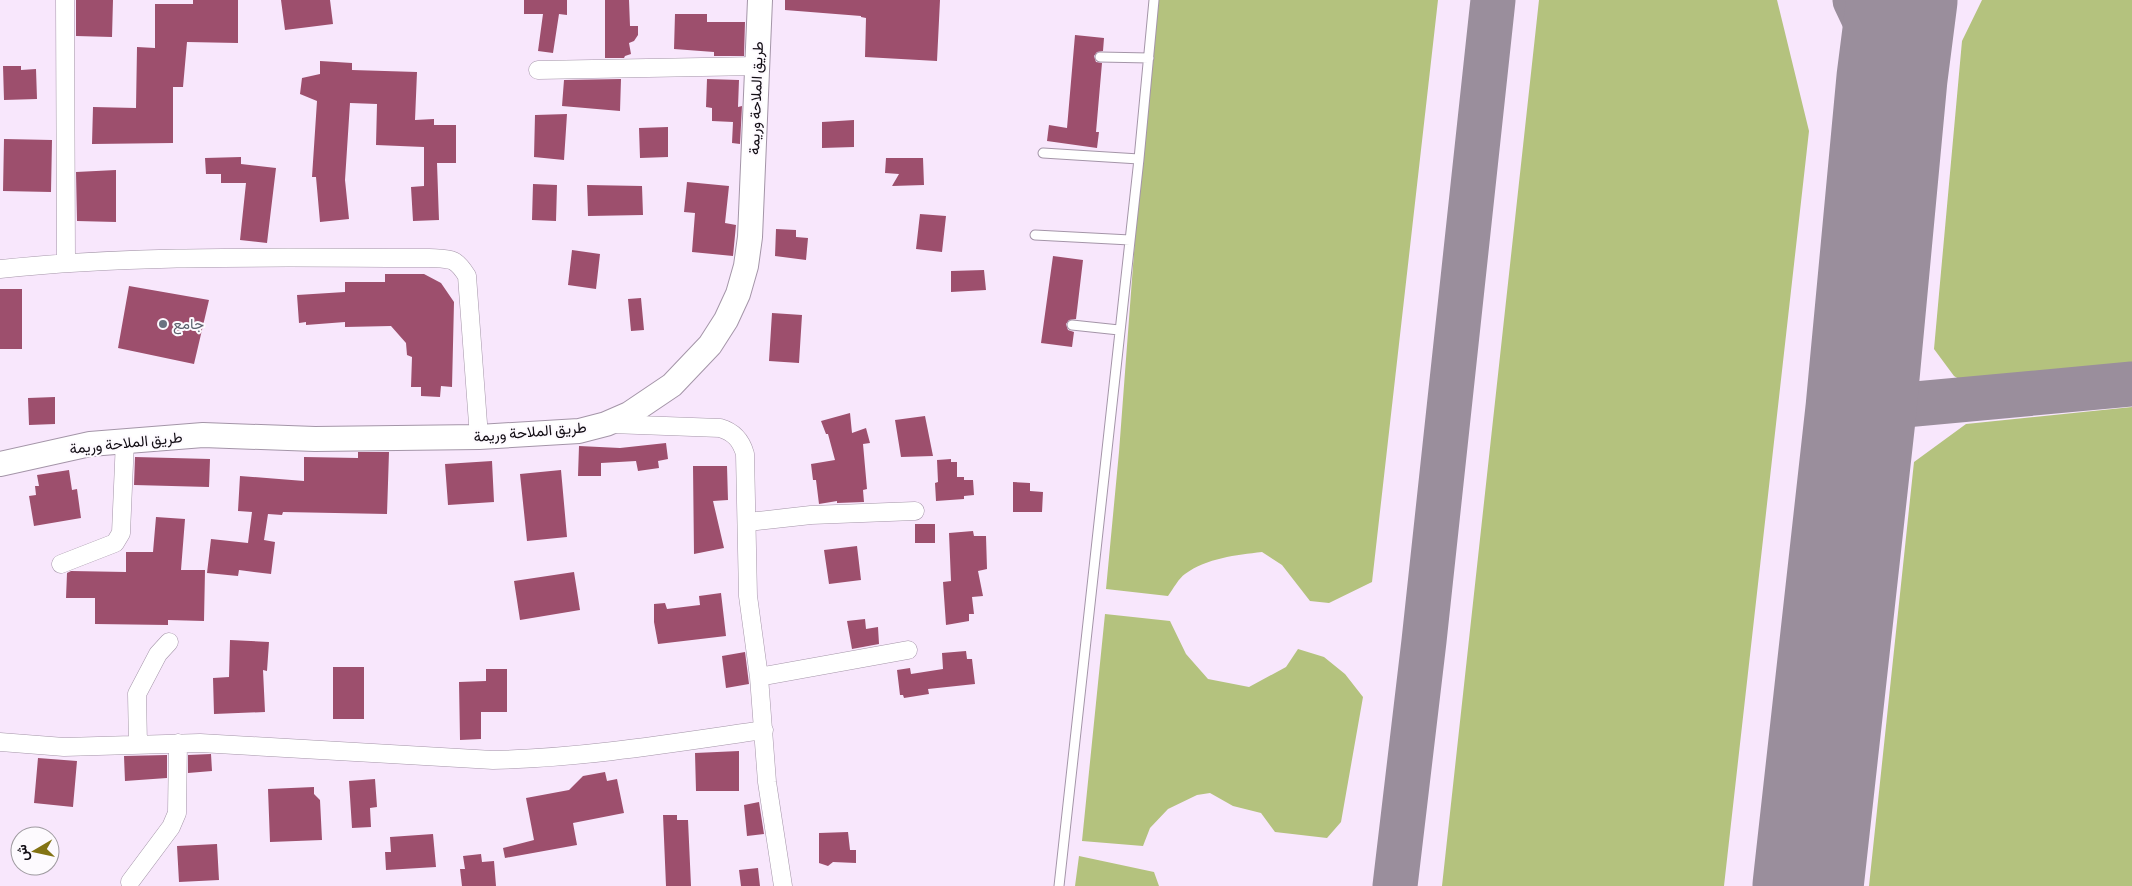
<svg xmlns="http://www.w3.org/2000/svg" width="2132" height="886" font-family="'Crimson Pro',Vazirmatn,serif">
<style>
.green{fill:#b4c27e}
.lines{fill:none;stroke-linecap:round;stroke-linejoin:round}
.taxiway{stroke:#9a8e9c;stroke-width:45}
.runway{stroke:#9a8e9c;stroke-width:111}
.building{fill:#9d4f6d}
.lane-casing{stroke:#a495a8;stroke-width:11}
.street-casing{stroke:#a495a8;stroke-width:19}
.secondary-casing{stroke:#a495a8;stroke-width:26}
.lane{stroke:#fff;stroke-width:9}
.street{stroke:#fff;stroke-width:18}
.secondary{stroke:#fff;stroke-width:24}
.worship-dot{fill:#6b7280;stroke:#fdfafe;stroke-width:2}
.labels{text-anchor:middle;stroke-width:4;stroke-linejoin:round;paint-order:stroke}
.street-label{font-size:15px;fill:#120d14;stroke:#fdfafe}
.worship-label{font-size:15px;fill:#5b616d;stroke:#fdfafe;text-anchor:start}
</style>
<rect width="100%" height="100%" fill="#f8e7fc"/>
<path class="green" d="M1153,0h285l-66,582 -43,21 -19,-2 -28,-36 -20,-13c-26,3 -55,6 -77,22 -6,4 -12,15 -17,22l-62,-7 13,-137z
M1539,0h238l32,131 -85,755h-282z
M1982,0h150v369l-157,20 -21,-13 -20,-27 28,-308z
M2132,407v479h-263l45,-424 52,-38z
M1105,614l65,7 16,33 22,25 41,8 37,-20 12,-18 26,8 21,17 18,23 -22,125 -14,16 -52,-6 -14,-19 -28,-7 -23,-13 -13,2 -29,14 -18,19 -7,18 -61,-5z
M1079,856l75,16 5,14h-84z"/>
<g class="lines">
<path class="taxiway" d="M1855,0l37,78
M1861,409l271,-25
M1395,886l29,-245 69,-641"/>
<path class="runway" d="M1808,886l53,-477 31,-331 10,-78"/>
</g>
<path class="building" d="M76,0h37l-1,37 -36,-1z
M193,0h45v43l-51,-1 -4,45h-10v56l-81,1 1,-37 43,1 1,-61 18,1v-44h38z
M281,0h49l3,24 -48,6z
M524,0h43v15l-8,-1 -6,39 -15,-2 5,-37h-19z
M605,0h24l1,26h8v9l-4,6 -5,2 2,11 -6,2 -1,2h-19z
M785,0h155l-3,61 -72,-4 1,-39 -5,-1v-1l-76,-6z
M675,14h32v8h38l-1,34h-30v-4l-40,-3z
M1075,35l29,3 -1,13 -6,1 -3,4 2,6 6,1 -6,69h3l-2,16 -50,-7 2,-16 18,3z
M320,61l32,2v7l65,2 -2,48 19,-1v6h22v38h-19l2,57 -26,1 -2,-34 13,-1v-39l-48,-2 1,-41 -27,-1 -5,77 4,39 -29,3 -4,-45h-4l5,-76 -17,-7 2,-16 18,-4z
M3,66h18v4l15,-1 1,30 -33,1z
M621,79l-1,32 -58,-5 2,-26z
M707,79l32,1 -1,27 4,-1 -2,38 -8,-1 1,-21 -21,-1v-13l-6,-1z
M567,114l-3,46 -30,-3 1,-42z
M854,120v27l-32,1v-26z
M668,127v30l-28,1 -1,-30z
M4,139l48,1 -1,52 -48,-1z
M241,157v7l35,4 -9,75 -27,-3 6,-57h-25v-9h-15l-1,-16z
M886,158h37l1,27 -32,1 7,-12 -14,-1z
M116,170v52l-39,-1 -1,-49z
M687,182l42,4 -4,37 11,2 -3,31 -41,-4 3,-39 -11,-1z
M533,184l24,1 -1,36 -24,-1z
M587,185l55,1 1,29 -55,1z
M920,214l26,2 -4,36 -26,-3z
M776,229l20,1v7l12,1 -2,22 -31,-4z
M572,250l28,4 -4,35 -28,-4z
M1053,256l30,4 -7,59 -7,1 -3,4 2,6 6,2 -2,15 -31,-4z
M984,270l2,20 -35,2v-21z
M385,274h39l17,9 13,19 -2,85 -11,-1 -1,11 -19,-1v-9h-10l1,-30 -5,-2 -1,-12 -15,-17 -46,1v-5l-39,3v-3l-7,1 -2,-28 48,-3v-10h40z
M129,286l80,14 -15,64 -76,-16z
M0,289h22v60h-22z
M641,298l3,32 -13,1 -3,-32z
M772,313l30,2 -3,48 -30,-2z
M55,397v27l-26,1 -1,-27z
M850,413l2,20 14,-5 4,15 -7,1 4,45 -4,1 1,12 -27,1v-2l-18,3 -3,-24h-3l-2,-16 24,-4 -7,-26h-2l-5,-13z
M925,416l8,40 -32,1 -6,-37z
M666,443l2,16 -10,2 1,7 -21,3 -2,-10 -35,2v13h-23l1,-30 41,2z
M358,452h31l-2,62 -104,-2 -1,3 -14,-1 -4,26 11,2 -4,32 -32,-4 -1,6 -31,-3 4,-34 37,4 4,-31 -14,-1 2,-35 64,5v-24l54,1z
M135,457l75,2 -1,28 -75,-2z
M951,459v3h6v15h7v3h9l1,15 -10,1v3l-28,2 -1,-18 3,-1 -1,-22z
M492,461l2,41 -46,3 -3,-41z
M693,466h34l1,34 -15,1 11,47 -30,6z
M69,470l3,20 5,-1 4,29 -47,8 -5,-30 7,-1 -1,-9h4l-2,-11z
M561,470l6,67 -40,4 -7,-67z
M1013,482l17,1v8l13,1 -1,20h-29z
M156,517l29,2 -4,51h24l-1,51 -36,-1v5l-73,-1v-26h-29l1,-25 4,-2 55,1v-20h27z
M915,524h20v19h-20z
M973,531l1,5h12l1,33 -9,2 5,25 -11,1 2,17h-5v7l-23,4 -3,-43 8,-1 -2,-48z
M857,546l4,34 -32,4 -5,-34z
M574,572l6,38 -60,10 -6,-39z
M721,593l5,43 -68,8 -4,-22v-18l11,-1 2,6 33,-4 -1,-9z
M865,619l1,10 12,-2 1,17 -27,5 -5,-28z
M230,640l39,2 -2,29 -4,-1 2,42 -51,2 -1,-36 16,-1z
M966,651l1,8h5l3,25 -47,5 1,5 -25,4 -1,-3h-3l-3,-25 13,-2 1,6 32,-5 -1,-16z
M745,652l4,32 -23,4 -4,-32z
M333,667h31v52h-31z
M486,669h21v43h-26v27l-21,1 -1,-58 27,-1z
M739,751v40h-43l-1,-38z
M211,754l1,17 -24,2v-18z
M167,755v23l-42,3 -1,-25z
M38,758l39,3 -4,46 -39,-4z
M605,772l2,9 10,-2 7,34 -51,10 4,22 -72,13 -2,-10 31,-8 -8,-42 43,-8 14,-14z
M375,779l2,28 -7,1 1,19 -19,1 -3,-47z
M314,787v7l6,6 2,40 -52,2 -2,-53z
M759,802l5,32 -17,2 -3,-31z
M663,815h14v5h11l3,66h-25z
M848,832l2,18h6v13l-23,-1 -5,4 -9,-3v-30z
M433,834l3,33 -50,3 -1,-18h6l-1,-15z
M217,844l2,36 -40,2 -2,-36z
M481,854l1,8 12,-1 2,25h-34l-2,-17h5l-2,-13z
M758,868l2,18h-19l-2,-16z"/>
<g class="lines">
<defs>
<path id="lane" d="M1100,57l49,1
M1043,153l96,6
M1035,235l95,5
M1072,325l47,5
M1059,886l80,-727 15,-159"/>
<path id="street" d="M65,0l1,262
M538,70l219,-4
M0,269c142,-15 286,-11 429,-11 22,1 26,-1 38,18l12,161
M611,424l109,4c14,4 21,12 25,26l3,142 11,81 8,105 16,104
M748,522l63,-7 104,-4
M61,564l54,-21 6,-10 4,-93
M759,677l149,-27
M0,742l64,5 136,-4 293,17c91,-2 181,-17 271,-30
M138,745l-1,-51 21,-40 11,-12
M130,882l41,-55 6,-14 1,-70"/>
<path id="secondary" d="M0,464l90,-20 113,-9 112,4 164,-2 100,-6 27,-7 23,-10 43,-29 38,-40 16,-25 12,-26 8,-28 4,-29 10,-237"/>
</defs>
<use href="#lane" class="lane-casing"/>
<use href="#street" class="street-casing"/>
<use href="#secondary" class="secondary-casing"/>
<use href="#lane" class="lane"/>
<use href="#street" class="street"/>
<use href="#secondary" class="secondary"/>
</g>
<circle class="worship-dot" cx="163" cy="324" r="5"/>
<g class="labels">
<g class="street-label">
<text transform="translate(756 98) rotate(-88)" y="5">طريق الملاحة وريمة</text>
<text transform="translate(530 432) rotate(-5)" y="5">طريق الملاحة وريمة</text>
<text transform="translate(126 443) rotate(-6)" y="5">طريق الملاحة وريمة</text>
</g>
<g class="worship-label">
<text x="173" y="329">جامع</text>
</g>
</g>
<g transform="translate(35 851) rotate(261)"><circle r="24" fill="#fdfafe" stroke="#9f9ba0"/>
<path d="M0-4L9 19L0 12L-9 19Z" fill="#837314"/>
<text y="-8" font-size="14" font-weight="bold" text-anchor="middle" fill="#120d14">ش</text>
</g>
</svg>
